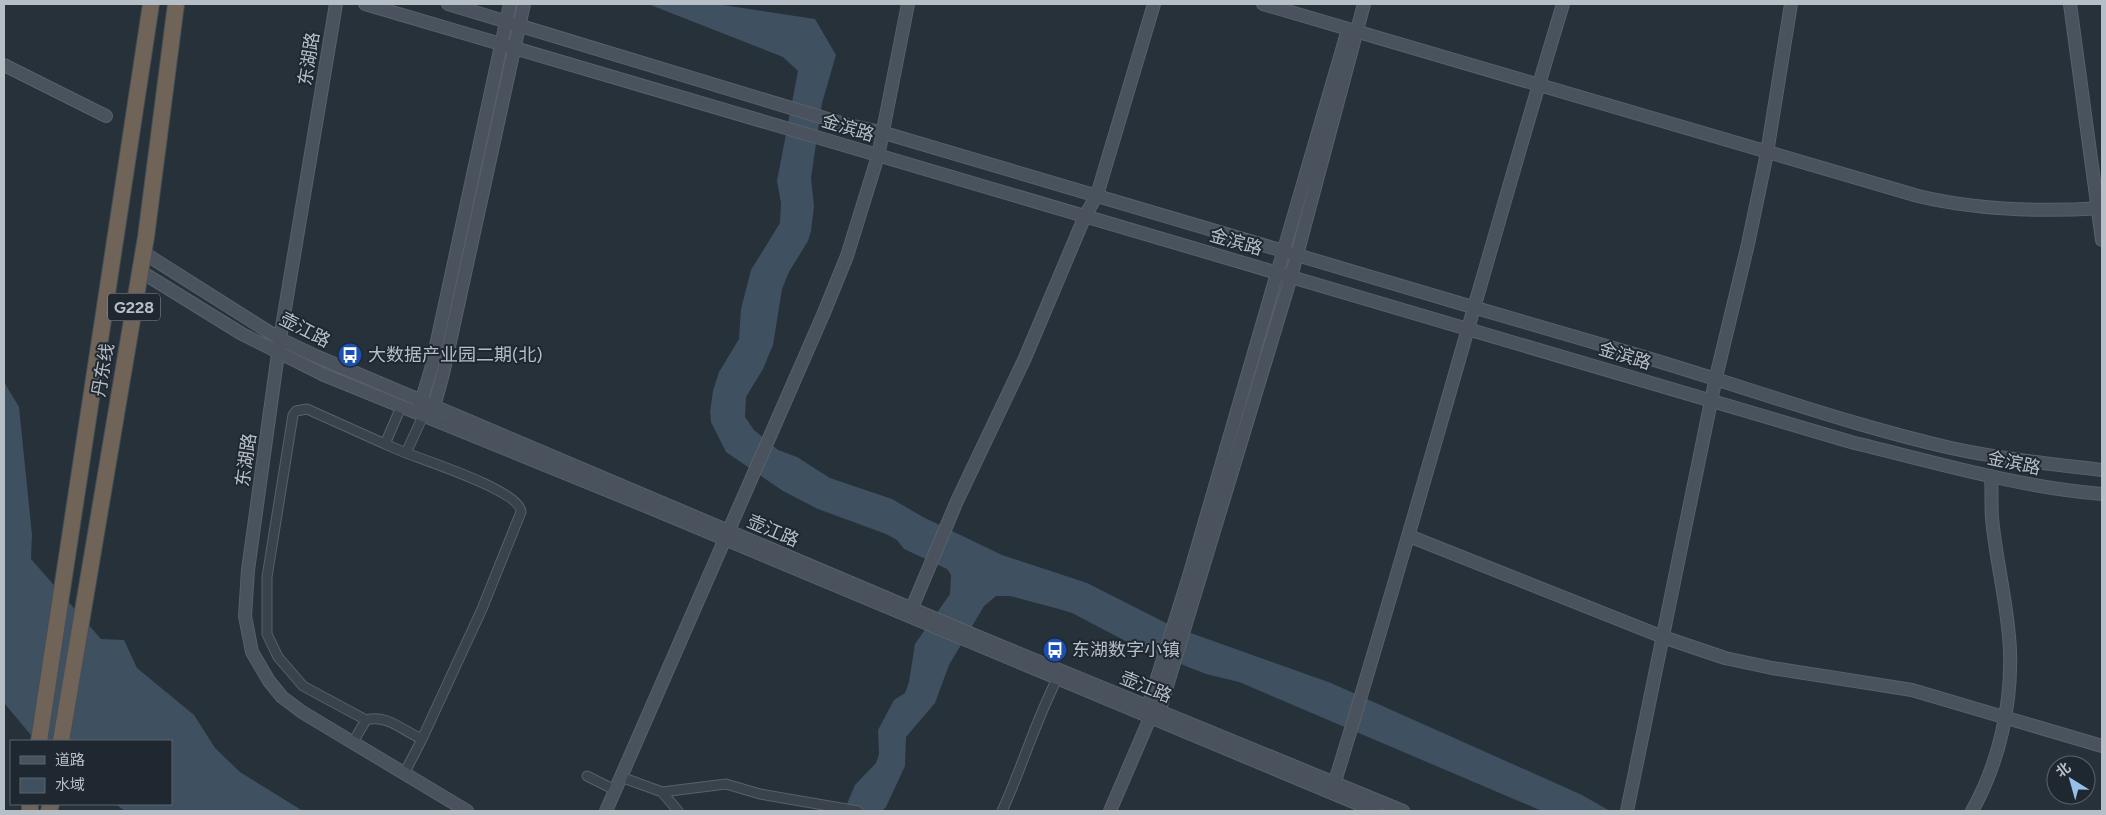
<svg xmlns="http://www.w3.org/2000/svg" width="2106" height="815" font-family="Figtree,'Noto Sans SC',sans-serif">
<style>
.water{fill:#3f5061}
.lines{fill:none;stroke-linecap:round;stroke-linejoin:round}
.street-casing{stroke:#586169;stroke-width:11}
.secondary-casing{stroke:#586169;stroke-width:14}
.highway-casing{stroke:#454e56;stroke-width:18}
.street{stroke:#3a434b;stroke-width:9}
.secondary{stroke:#49525d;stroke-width:12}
.highway{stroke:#706458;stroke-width:16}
.labels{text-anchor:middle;stroke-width:4;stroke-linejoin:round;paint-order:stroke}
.shield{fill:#1f2830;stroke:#899199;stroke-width:1}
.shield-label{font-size:16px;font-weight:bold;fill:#b6bec6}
.street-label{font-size:18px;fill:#b6bec6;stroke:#1f2830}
.poi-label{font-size:18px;fill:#b6bec6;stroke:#1f2830;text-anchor:start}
</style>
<rect width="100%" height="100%" fill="#27313a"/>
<path class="water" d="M648,4h69l98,15 21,36 -14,48 -11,75 3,28 -3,25 -3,10 -19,31 -7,17 -9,56 -10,24 -17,28 -1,20 9,13 24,20 19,7 33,21 62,21 31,18 79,38 85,28 87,44 157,56 251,112 28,16h-68l-303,-129 -33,-8 -71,-28 -63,-33 -13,-4 -49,-13h-14l-12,10 -35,59 -14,38 -29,34 -1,29 -19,41 -4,4h-38l11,-26 21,-22 3,-9 -1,-24 16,-30 11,-7 4,-11 6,-38 35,-50 1,-19 -4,-6 -43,-20 -7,-9 -11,-6 -68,-25 -35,-18 -57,-39 -15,-30 -1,-10 3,-21 6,-19 20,-33 2,-30 10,-39 29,-47 1,-20 -4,-22 21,-110 -15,-14z
M4,382l15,25 13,128 -1,24 70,80 23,1 13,28 57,47 21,33 25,24 63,39h-178l-10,-7h56v-63h-135l-32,-38z"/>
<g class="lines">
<defs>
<path id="street" d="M401,407l-16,37 21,9 17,-37
M366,720c21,-6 37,11 56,19l60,-130 39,-97c0,-21 -95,-51 -115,-59
M353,742l13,-22 -63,-34 -25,-29 -11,-23v-57l26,-162 3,-4 11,-2 78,35
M404,774l18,-35
M587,776l28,14
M621,777l41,15 16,19
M662,792l64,-8 34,10 98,17
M1002,811c20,-43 33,-89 55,-132"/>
<path id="secondary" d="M336,4l-56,335 -32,231 -3,46 7,36 17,29 13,16 20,15 165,99
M365,4l1486,438c83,20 166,45 251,52
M448,4l396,120 37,8c249,73 497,148 746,220 108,31 214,71 324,96 50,11 101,16 151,22
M1263,4l655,192c59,14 124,16 184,12
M2070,4l32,236
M4,65l102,51
M144,253l136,86 38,18 656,278 429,176
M140,271l102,63 82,41 324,132 727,304
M419,409l12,-40 79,-365
M432,414l11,-40 81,-370
M1409,536l254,101 62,21 47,10 140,22 190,56
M909,615l48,-114 68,-143 60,-142 12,-21 57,-191
M1146,713l43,-137 158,-543
M1157,719l134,-442 73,-273
M1332,791c81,-261 152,-526 231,-787
M606,811l217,-496 24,-59 31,-100 30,-152
M1110,811l40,-93
M1627,811l89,-434 32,-133 19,-91 24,-149
M1972,811c27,-48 40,-106 38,-161 -2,-45 -14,-88 -18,-132 -1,-14 0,-28 -1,-42"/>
<path id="highway" d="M39,741l112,-737
M61,741l85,-504 30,-233
M30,811v-7
M49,811l2,-7"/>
</defs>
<use href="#street" class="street-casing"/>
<use href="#secondary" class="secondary-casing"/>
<use href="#highway" class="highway-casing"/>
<use href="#street" class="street"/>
<use href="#secondary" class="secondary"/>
<use href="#highway" class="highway"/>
</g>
<defs>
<symbol id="bus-disc" viewBox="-11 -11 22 22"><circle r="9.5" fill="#1a4fb4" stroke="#1f2830"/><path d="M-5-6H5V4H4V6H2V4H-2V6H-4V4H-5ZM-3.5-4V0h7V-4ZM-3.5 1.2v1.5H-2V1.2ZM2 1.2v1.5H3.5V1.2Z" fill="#fff"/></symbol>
</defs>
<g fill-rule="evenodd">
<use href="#bus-disc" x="336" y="341" width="28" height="28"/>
<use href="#bus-disc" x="1041" y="636" width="28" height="28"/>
</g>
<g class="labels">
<rect class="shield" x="108" y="293.5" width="52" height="27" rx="4"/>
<g class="shield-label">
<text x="134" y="313">G228</text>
</g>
<g class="street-label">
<text transform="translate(309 59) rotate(-81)" y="6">东湖路</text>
<text transform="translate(848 128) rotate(17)" y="6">金滨路</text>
<text transform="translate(1236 242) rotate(16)" y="6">金滨路</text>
<text transform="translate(305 330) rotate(27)" y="6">壶江路</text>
<text transform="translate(1625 356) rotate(17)" y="6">金滨路</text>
<text transform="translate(103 370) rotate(-80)" y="6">丹东线</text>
<text transform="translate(246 460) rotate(-82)" y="6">东湖路</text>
<text transform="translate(2014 463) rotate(12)" y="6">金滨路</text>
<text transform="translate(773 531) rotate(23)" y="6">壶江路</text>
<text transform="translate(1146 687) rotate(22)" y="6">壶江路</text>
</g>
<g class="poi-label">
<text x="368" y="361">大数据产业园二期(北)</text>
<text x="1072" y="656">东湖数字小镇</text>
</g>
</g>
<rect width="2106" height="815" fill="none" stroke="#b6bec6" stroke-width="10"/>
<rect x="10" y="740" width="162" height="65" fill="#1f2830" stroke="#5b646c"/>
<rect x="20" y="756" width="25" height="8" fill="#49525d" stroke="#5b646c"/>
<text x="55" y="765" font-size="15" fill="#b6bec6">道路</text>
<rect x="20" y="778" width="25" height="15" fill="#3f5061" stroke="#5b646c"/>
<text x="55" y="790" font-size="15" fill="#b6bec6">水域</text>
<g transform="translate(2071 780) rotate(323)"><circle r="24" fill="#1f2830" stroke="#5b646c"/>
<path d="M0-4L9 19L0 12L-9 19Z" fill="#97bfea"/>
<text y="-8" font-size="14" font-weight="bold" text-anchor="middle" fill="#b6bec6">北</text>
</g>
</svg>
